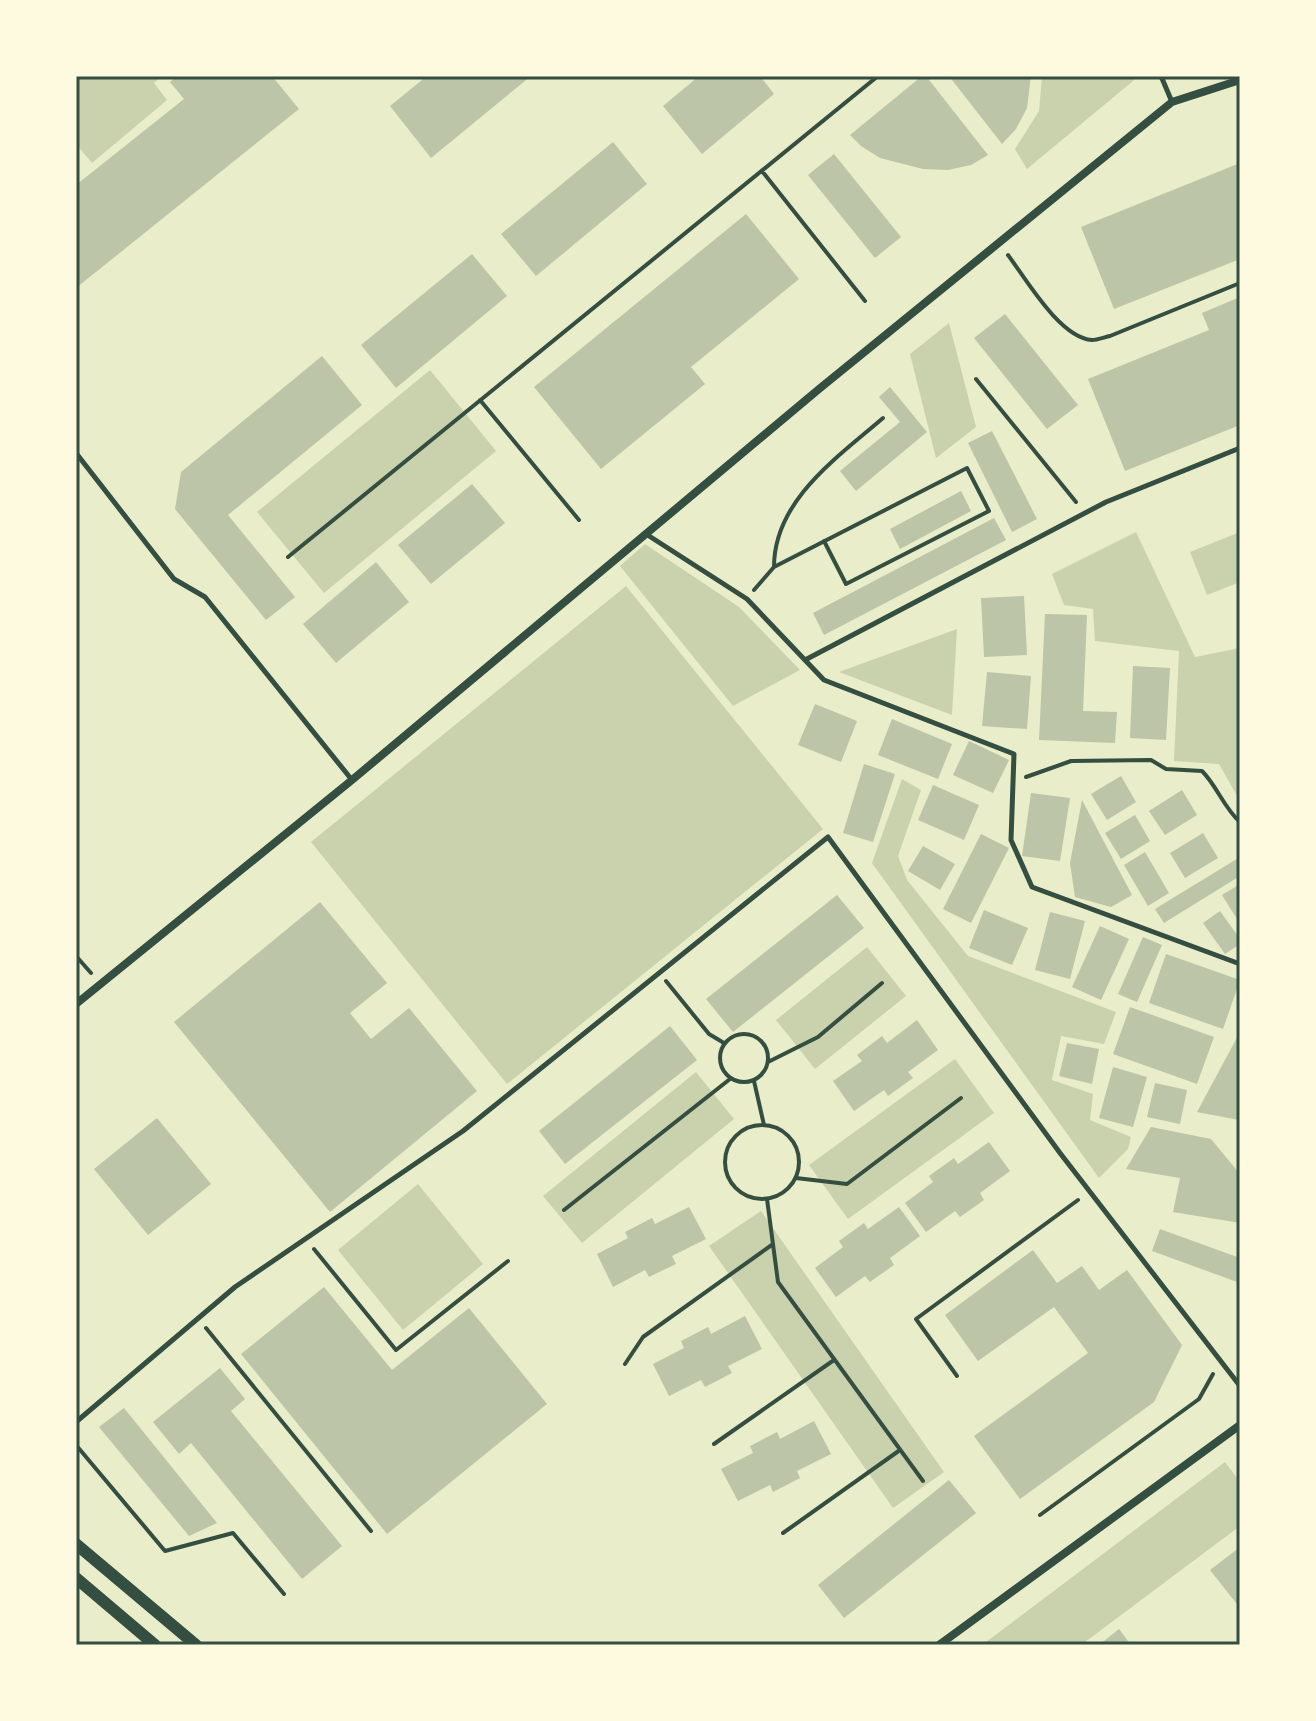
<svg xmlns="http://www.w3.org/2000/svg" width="1316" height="1721" font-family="Lora,serif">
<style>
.green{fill:#cad2ad}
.building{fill:#bcc5a7}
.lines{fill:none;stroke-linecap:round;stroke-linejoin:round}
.path{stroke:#344e41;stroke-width:4}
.service{stroke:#344e41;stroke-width:5}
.minor{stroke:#344e41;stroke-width:8}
.tertiary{stroke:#344e41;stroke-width:12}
.neatline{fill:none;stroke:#344e41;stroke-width:3}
</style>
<rect width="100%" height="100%" fill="#e9edc9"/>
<path class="green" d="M76,76h86l-8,7 13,17 -75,63 -16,-19z
M1042,76h97l-112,93 -12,-20 24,-38z
M949,323l27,104 -40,31 -26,-104z
M430,370l66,81 -172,142 -67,-81z
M1136,532l59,125 45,-9v153l-21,-37 -45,-3 5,-110 -84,-10 -2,-32 -29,-4 -12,-31z
M1240,532v50l-33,13 -17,-43z
M645,544l94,63 61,63 -67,36 -113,-140z
M626,586l197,243 -316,255 -196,-242z
M957,629l-5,86 -113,-43z
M902,779l19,11 -23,66 9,24 61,76 148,56 -12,32 -43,-8 -9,44 41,14 -3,26 41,17 -3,12 -29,29 -227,-315z
M867,947l39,49 -91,73 -39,-49z
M955,1059l39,54 -146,106 -39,-54z
M696,1072l38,47 -152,124 -39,-47z
M418,1184l65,80 -80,66 -65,-80z
M761,1211l183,261 -51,36 -184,-262z
M1225,1462l15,20v44l-159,119h-99z"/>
<path class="building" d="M177,76h95l27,33 -223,179v-103l108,-86 -14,-17z
M427,76h104l-100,82 -41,-52z
M699,76h61l14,18 -72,60 -39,-48z
M922,76h4l62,79 -17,10 -23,5 -25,-1 -43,-11 -19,-12 -11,-11z
M949,76h82l-4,32 -11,21 -14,15z
M613,142l34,42 -111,92 -35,-42z
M834,154l67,83 -26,21 -67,-83z
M1240,163v96l-126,50 -33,-82z
M746,214l53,65 -108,88 14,17 -104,85 -67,-82z
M472,254l35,42 -111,92 -35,-43z
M1240,297v128l-115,46 -37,-92 121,-49 -7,-17z
M1005,314l73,91 -31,24 -73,-91z
M322,356l40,49 -134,110 67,82 -29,23 -91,-111 6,-37z
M890,387l37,45 -71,59 -16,-20 60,-49 -21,-25z
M992,431l45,88 -25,13 -44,-89z
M472,484l33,39 -74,61 -33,-39z
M961,491l10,20 -71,38 -10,-20z
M994,518l12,22 -182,95 -11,-22z
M376,562l33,40 -73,61 -33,-39z
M1024,596l3,59 -43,2 -3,-59z
M1045,614l42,1 -4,96 34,1 -2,31 -76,-3z
M1133,666l37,2 -4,72 -36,-2z
M987,672l44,4 -4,53 -45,-3z
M815,704l42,17 -16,41 -43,-17z
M892,719l60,25 -14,35 -60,-24z
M969,741l40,19 -16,33 -40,-18z
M864,764l31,10 -22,68 -30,-9z
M1121,776l15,26 -29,18 -16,-26z
M933,785l46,20 -15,35 -46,-20z
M1182,790l15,25 -32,20 -16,-24z
M1031,793l39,5 -10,63 -38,-5z
M1082,800l50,95 -21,12 -36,-10 -5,-34z
M1135,815l15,26 -29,18 -16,-26z
M1203,833l15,25 -33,20 -15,-25z
M981,834l28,14 -38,75 -28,-14z
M923,846l32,18 -15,26 -32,-19z
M1145,852l24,41 -21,13 -24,-41z
M1240,857v19l-76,47 -9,-14z
M1240,884v33l-3,2 -15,-24z
M837,895l27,33 -131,104 -27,-33z
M320,902l67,81 -37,30 21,26 38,-31 68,83 -147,121 -156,-190z
M984,910l44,18 -16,37 -43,-17z
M1220,911l20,28v5l-15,10 -22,-31z
M1050,912l35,9 -15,58 -35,-9z
M1100,926l29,13 -28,61 -29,-13z
M1143,937l19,8 -25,57 -19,-8z
M1166,954l74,26 -17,49 -74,-26z
M1130,1007l84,30 -17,47 -84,-30z
M917,1020l21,30 -30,22 5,6 -25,18 -4,-6 -30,21 -21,-30 29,-20 -5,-6 25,-19 5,7z
M670,1026l27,34 -132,104 -26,-33z
M1240,1032v86l-1,2 -42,-8z
M1067,1043l32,6 -7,35 -33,-8z
M1113,1067l34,10 -14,50 -34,-9z
M1155,1083l32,7 -7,34 -33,-7z
M157,1118l54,66 -63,51 -54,-66z
M1151,1127l60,12 29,35v49l-67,-11 7,-34 -54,-9z
M989,1142l21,29 -30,22 4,7 -24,17 -5,-6 -29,21 -21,-29 28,-21 -4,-6 25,-18 4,6z
M689,1207l17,32 -34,17 4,8 -27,13 -4,-7 -32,17 -16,-33 31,-16 -3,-6 27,-14 3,6z
M899,1207l21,29 -30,22 4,7 -24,17 -5,-6 -29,21 -21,-29 28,-21 -4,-6 25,-18 4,6z
M1160,1229l80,29v25l-88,-32z
M1033,1250l24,33 25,-17 17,24 28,-20 55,75 -28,57 -134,97 -46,-63 114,-83 -34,-46 -76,54 -33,-46z
M324,1287l68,83 77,-62 78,96 -160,130 -146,-180z
M745,1316l17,33 -34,17 4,7 -27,14 -4,-7 -32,16 -16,-32 31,-16 -3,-7 27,-14 3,7z
M220,1368l25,31 -14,12 111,135 -40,33 -111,-136 -12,11 -26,-32z
M124,1408l93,115 -28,13 -90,-109z
M814,1421l17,33 -34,17 3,7 -27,14 -3,-7 -32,16 -17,-32 32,-16 -3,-7 27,-14 3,7z
M949,1480l27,33 -132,105 -26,-33z
M1240,1547v61l-30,-38z
M1119,1629l12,16h-32z"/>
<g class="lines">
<path class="path" d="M762,171l103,130
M1008,255c18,24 52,83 84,85 5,0 13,-3 18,-4l130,-53
M976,379l100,123
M480,400l99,120
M288,557l590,-481
M774,567c0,-67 64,-110 109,-149
M754,590l20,-23 193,-99 22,43 -143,73 -22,-43
M1026,777l45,-16 80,-1 15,9 36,2c15,15 22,37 38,51
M76,956l15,17
M666,981l43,53 15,9
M720 1058a24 24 0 1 1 48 0a24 24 0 1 1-48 0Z
M768,1062l50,-25 64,-54
M754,1081l10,44
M725 1162a37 37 0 1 1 74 0a37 37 0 1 1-74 0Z
M796,1178l51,6 114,-86
M767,1199l11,83 145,199
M564,1210l166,-131
M314,1249l82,101 112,-89
M206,1328l165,203
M625,1364l18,-27 130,-93
M957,1376l-41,-57 162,-119
M714,1444l120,-84
M76,1445l89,106 68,-18 51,61
M1040,1515l159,-116 14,-25
M783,1533l117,-83"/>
<path class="service" d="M1161,76l11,26
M76,453l98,126 31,18 147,183
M646,534l101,65 77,81 190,74 -3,86 21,47 208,77
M805,660l301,-158 134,-54
M76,1422l159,-135 228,-156 365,-294 232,316 180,233"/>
<path class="minor" d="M76,1004l276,-224 467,-391 353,-287 68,-22
M939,1645l301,-220"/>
<path class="tertiary" d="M76,1544l120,101
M76,1578l79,67"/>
</g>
<rect width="1316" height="1721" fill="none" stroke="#fefae0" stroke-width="156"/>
<rect x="78" y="78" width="1160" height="1565" class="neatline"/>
</svg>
